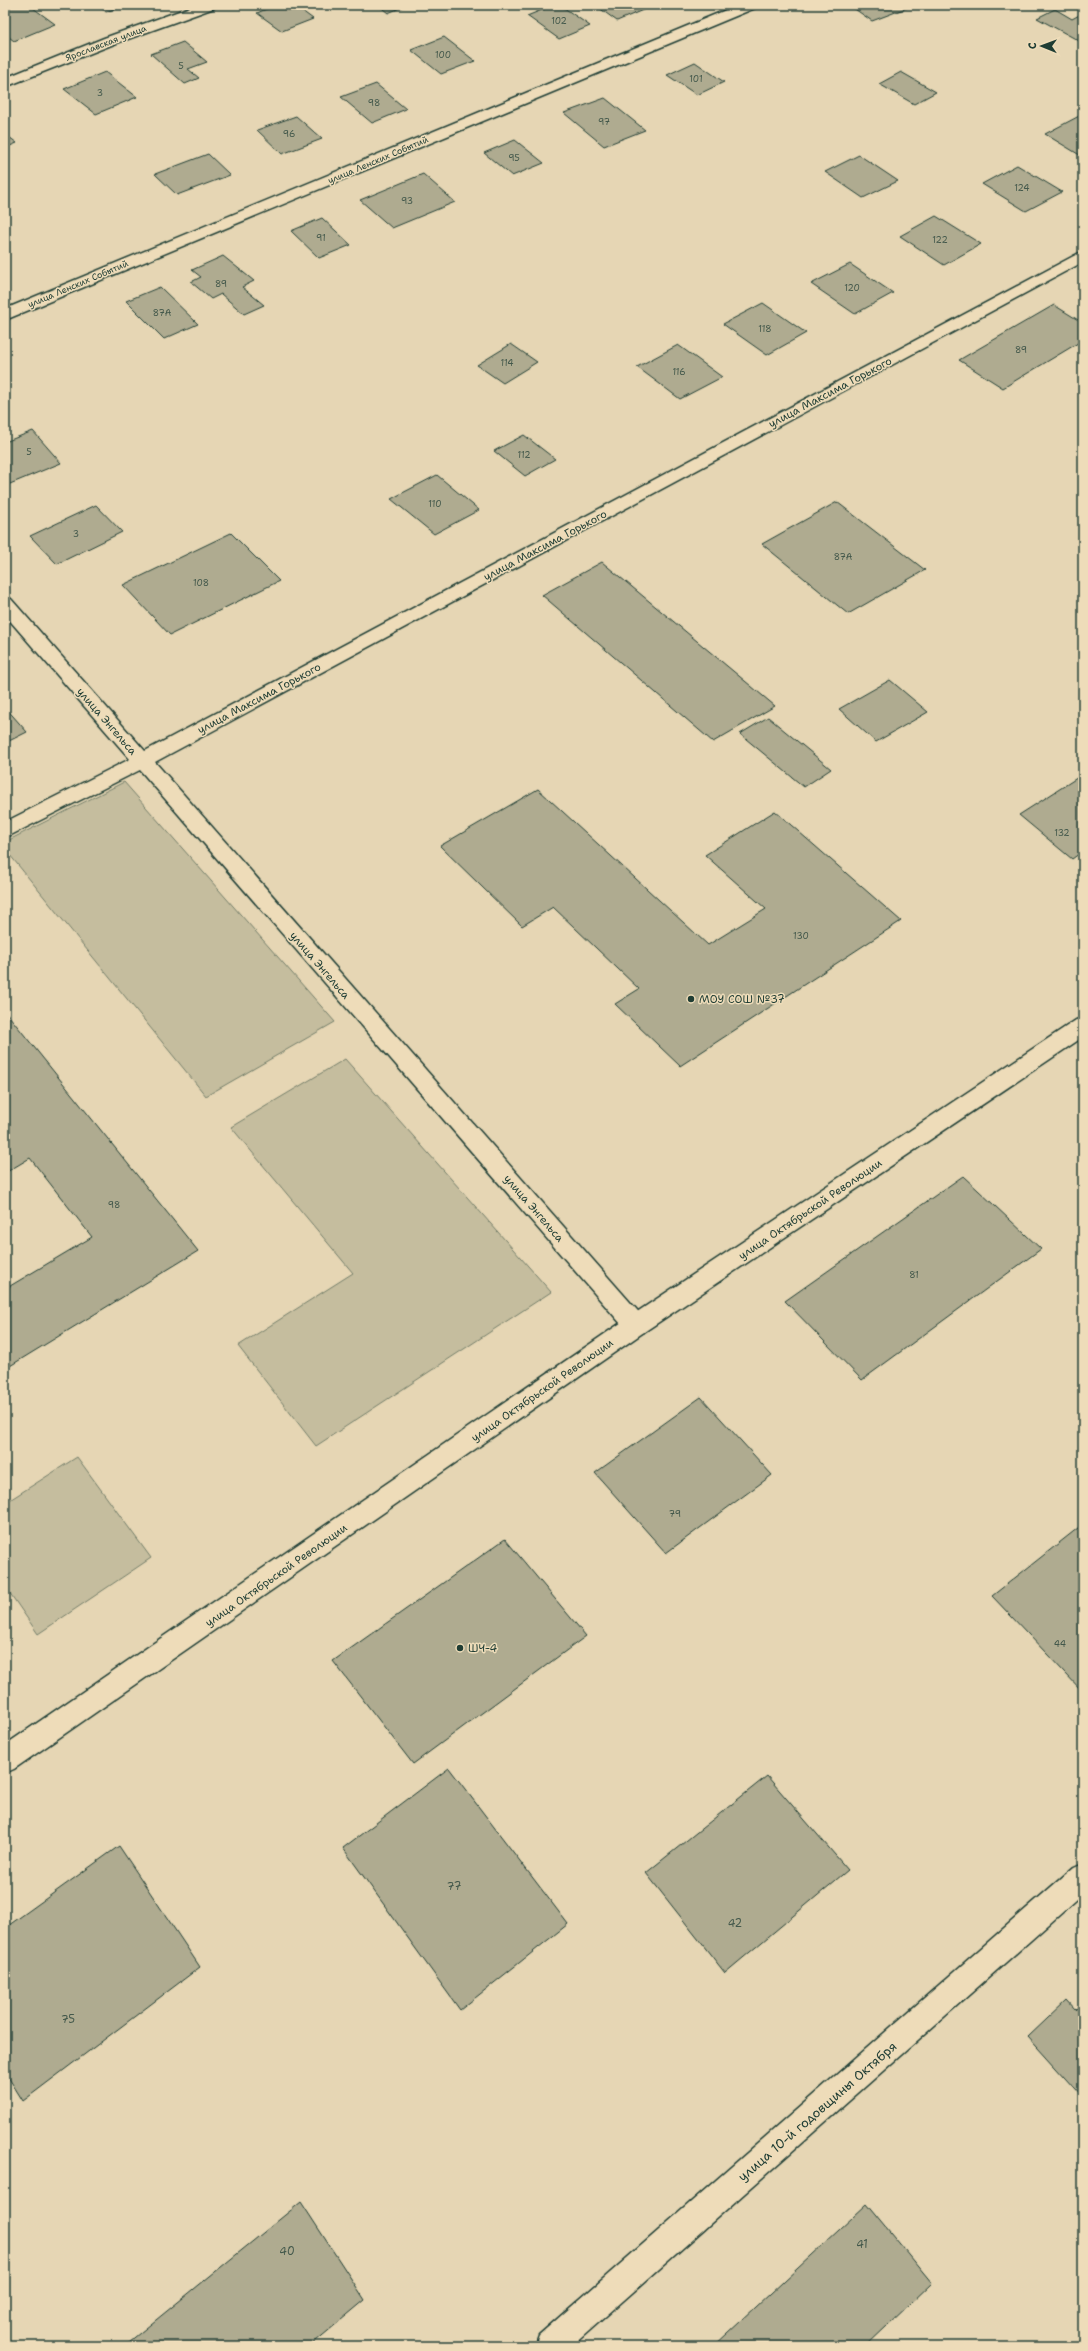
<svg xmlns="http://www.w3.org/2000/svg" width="1088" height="2351" font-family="'Shantell Sans',sans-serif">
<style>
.green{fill:#c5bd9e;stroke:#727d69}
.building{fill:#afab90;stroke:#1f3d34}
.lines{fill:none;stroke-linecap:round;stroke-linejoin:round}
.street-casing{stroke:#1f3d34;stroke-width:3}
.secondary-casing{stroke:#1f3d34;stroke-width:3}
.street{fill:#eedcb9;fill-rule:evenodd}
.secondary{fill:#eedcb9;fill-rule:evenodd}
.poi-dot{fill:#1f3d34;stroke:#eedcb9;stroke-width:1.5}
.labels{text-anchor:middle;stroke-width:3;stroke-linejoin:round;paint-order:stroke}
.number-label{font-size:9px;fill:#43584b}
.far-street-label{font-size:9px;fill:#1f3d34;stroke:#eedcb9}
.street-label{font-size:11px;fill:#1f3d34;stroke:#eedcb9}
.poi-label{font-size:11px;fill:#1f3d34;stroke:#eedcb9;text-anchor:start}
.near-number-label{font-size:11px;fill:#43584b}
.near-street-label{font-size:13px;fill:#1f3d34;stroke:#eedcb9}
</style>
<rect width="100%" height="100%" fill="#e6d6b4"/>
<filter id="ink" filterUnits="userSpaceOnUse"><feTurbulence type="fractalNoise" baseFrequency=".025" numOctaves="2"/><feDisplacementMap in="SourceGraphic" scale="8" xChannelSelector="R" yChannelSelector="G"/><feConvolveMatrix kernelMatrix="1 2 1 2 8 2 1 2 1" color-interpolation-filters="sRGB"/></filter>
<g filter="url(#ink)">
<path class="green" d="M124,782l211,240 -129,74 -201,-247v-7z
M345,1059l206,233 -235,154 -78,-100 115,-73 -122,-146z
M77,1457l74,101 -113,76 -33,-48v-83z"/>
<path class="building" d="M15,5h14l26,19 -41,17 -9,-7v-25z
M98,5h27l-19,7z
M276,5h18l19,14 -31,12 -25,-18z
M378,5h25l2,1 -17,7z
M554,5h6l30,21 -31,13 -32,-23z
M595,5h52l3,2 -33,14z
M849,5h58l2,2 -37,14z
M1055,9l17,10 11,-6v30l-46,-25z
M444,37l31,24 -34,13 -30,-24z
M183,42l24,20 -19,7 11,9 -14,6 -34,-30z
M695,62l29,20 -27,13 -30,-20z
M105,72l32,25 -41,17 -32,-25z
M901,72l35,20 -22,12 -35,-20z
M376,84l30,25 -34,14 -31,-26z
M605,98l40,32 -41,16 -40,-33z
M1083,114v43l-38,-23z
M296,116l26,23 -40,15 -25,-24z
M5,134l12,9 -12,5z
M515,140l29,23 -32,13 -28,-23z
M208,154l22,21 -53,20 -22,-21z
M859,155l39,26 -35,17 -38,-26z
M1017,165l45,27 -36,19 -44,-27z
M423,174l32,28 -63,26 -32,-28z
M936,216l45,28 -37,21 -44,-29z
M322,218l29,27 -32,13 -28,-27z
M223,256l31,25 -12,6 22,18 -20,9 -23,-20 -10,5 -20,-17 10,-5 -9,-7z
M850,264l43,29 -38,21 -44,-30z
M160,287l38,37 -34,15 -38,-38z
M763,303l43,30 -39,22 -44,-31z
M1054,305l29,18v17l-80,48 -44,-28z
M511,344l26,18 -34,21 -26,-18z
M678,345l44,32 -42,22 -43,-32z
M33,431l28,32 -56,23v-44z
M524,435l31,24 -30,17 -31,-25z
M437,475l42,35 -45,24 -43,-35z
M837,502l88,68 -77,44 -86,-70z
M96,505l26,27 -65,32 -27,-28z
M231,533l48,48 -109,54 -47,-50z
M602,562l173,144 -62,36 -171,-147z
M890,680l38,32 -52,30 -37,-33z
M5,707l22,25 -22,11z
M768,717l63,52 -27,18 -64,-53z
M1083,774v77l-11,8 -53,-44z
M538,789l170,156 58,-36 -61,-54 70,-44 126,110 -221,145 -65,-62 24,-15 -86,-82 -31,19 -82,-80z
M5,1011l193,240 -193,118v-80l87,-52 -62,-79 -25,15z
M963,1176l78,73 -179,131 -77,-79z
M701,1397l71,78 -106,78 -71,-80z
M1083,1524v168l-91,-96z
M505,1539l81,97 -173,128 -80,-103z
M449,1768l119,156 -108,86 -117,-162z
M767,1776l81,94 -123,103 -79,-100z
M119,1846l81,121 -177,134 -18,-29v-144z
M1067,2000l8,9 8,-7v96l-55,-61z
M301,2202l64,98 -55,46h-186z
M867,2204l65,79 -66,63h-152z"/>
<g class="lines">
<defs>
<path id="street" d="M196,5h20l-2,3 -100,36 -109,43v-9l99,-40z
M738,5h19l-2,3 -750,312v-11z
M1083,251v11l-928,500 489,556 3,7 -3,7 -8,3 -8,-3 -488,-562 -135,68v-16l125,-63 -125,-144v-18l6,2 134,152z
M1083,1863v31l-511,452h-37l4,-11 535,-468z"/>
<path id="secondary" d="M1083,1018v19l-439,295 -630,437 -9,4v-28l623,-427 448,-298z"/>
</defs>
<use href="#street" class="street-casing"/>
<use href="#secondary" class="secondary-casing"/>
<use href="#street" class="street"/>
<use href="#secondary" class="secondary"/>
</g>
</g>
<g class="poi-dot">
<circle cx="691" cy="999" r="4"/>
<circle cx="460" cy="1648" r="4"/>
</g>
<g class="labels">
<g class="number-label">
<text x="559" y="24">102</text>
<text x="443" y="58">100</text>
<text x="181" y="69">5</text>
<text x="696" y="82">101</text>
<text x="100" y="96">3</text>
<text x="374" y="106">98</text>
<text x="604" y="125">97</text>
<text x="289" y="137">96</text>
<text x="514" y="161">95</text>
<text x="1022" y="191">124</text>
<text x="407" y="204">93</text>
<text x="321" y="241">91</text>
<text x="940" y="243">122</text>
<text x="221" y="287">89</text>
<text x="852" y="291">120</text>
<text x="162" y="316">87А</text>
<text x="765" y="332">118</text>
<text x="1021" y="353">89</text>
<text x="507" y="366">114</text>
<text x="679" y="375">116</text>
<text x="29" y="455">5</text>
<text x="524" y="458">112</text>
<text x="435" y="507">110</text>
<text x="76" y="537">3</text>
<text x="843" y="560">87А</text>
<text x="201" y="586">108</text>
<text x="1062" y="836">132</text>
<text x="801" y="939">130</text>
<text x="114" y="1208">98</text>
<text x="914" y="1278">81</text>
<text x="675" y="1517">79</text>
<text x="1060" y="1647">44</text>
</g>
<g class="far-street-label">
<text transform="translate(106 43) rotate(-21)" y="3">Ярославская улица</text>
<text transform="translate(378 160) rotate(-23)" y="3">улица Ленских Событий</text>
<text transform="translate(78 284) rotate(-23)" y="3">улица Ленских Событий</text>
</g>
<g class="street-label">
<text transform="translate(830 392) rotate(-28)" y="4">улица Максима Горького</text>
<text transform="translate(545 545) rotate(-28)" y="4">улица Максима Горького</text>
<text transform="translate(259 698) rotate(-28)" y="4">улица Максима Горького</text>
<text transform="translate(107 721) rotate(49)" y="4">улица Энгельса</text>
<text transform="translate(320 965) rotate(49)" y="4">улица Энгельса</text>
<text transform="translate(534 1208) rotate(49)" y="4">улица Энгельса</text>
<text transform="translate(810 1209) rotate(-34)" y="4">улица Октябрьской Революции</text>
<text transform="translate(542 1390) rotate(-35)" y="4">улица Октябрьской Революции</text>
<text transform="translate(276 1575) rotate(-35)" y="4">улица Октябрьской Революции</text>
</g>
<g class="poi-label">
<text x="699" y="1003">МОУ СОШ №37</text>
<text x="468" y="1652">ШЧ-4</text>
</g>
<g class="near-number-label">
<text x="454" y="1890">77</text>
<text x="735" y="1927">42</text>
<text x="68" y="2023">75</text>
<text x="862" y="2248">41</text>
<text x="287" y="2255">40</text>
</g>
<g class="near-street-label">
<text transform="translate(817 2111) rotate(-41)" y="5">улица 10-й годовщины Октября</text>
</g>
</g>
<rect width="1088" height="2351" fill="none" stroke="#eedcb9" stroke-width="20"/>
<rect x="10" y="10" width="1068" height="2331" fill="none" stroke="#1f3d34" stroke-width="1.5" filter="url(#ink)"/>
<g transform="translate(1042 46) rotate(271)" stroke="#eedcb9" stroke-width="3" paint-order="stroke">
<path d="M0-3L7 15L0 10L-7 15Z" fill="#1f3d34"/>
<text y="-6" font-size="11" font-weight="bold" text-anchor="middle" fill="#1f3d34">С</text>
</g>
</svg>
